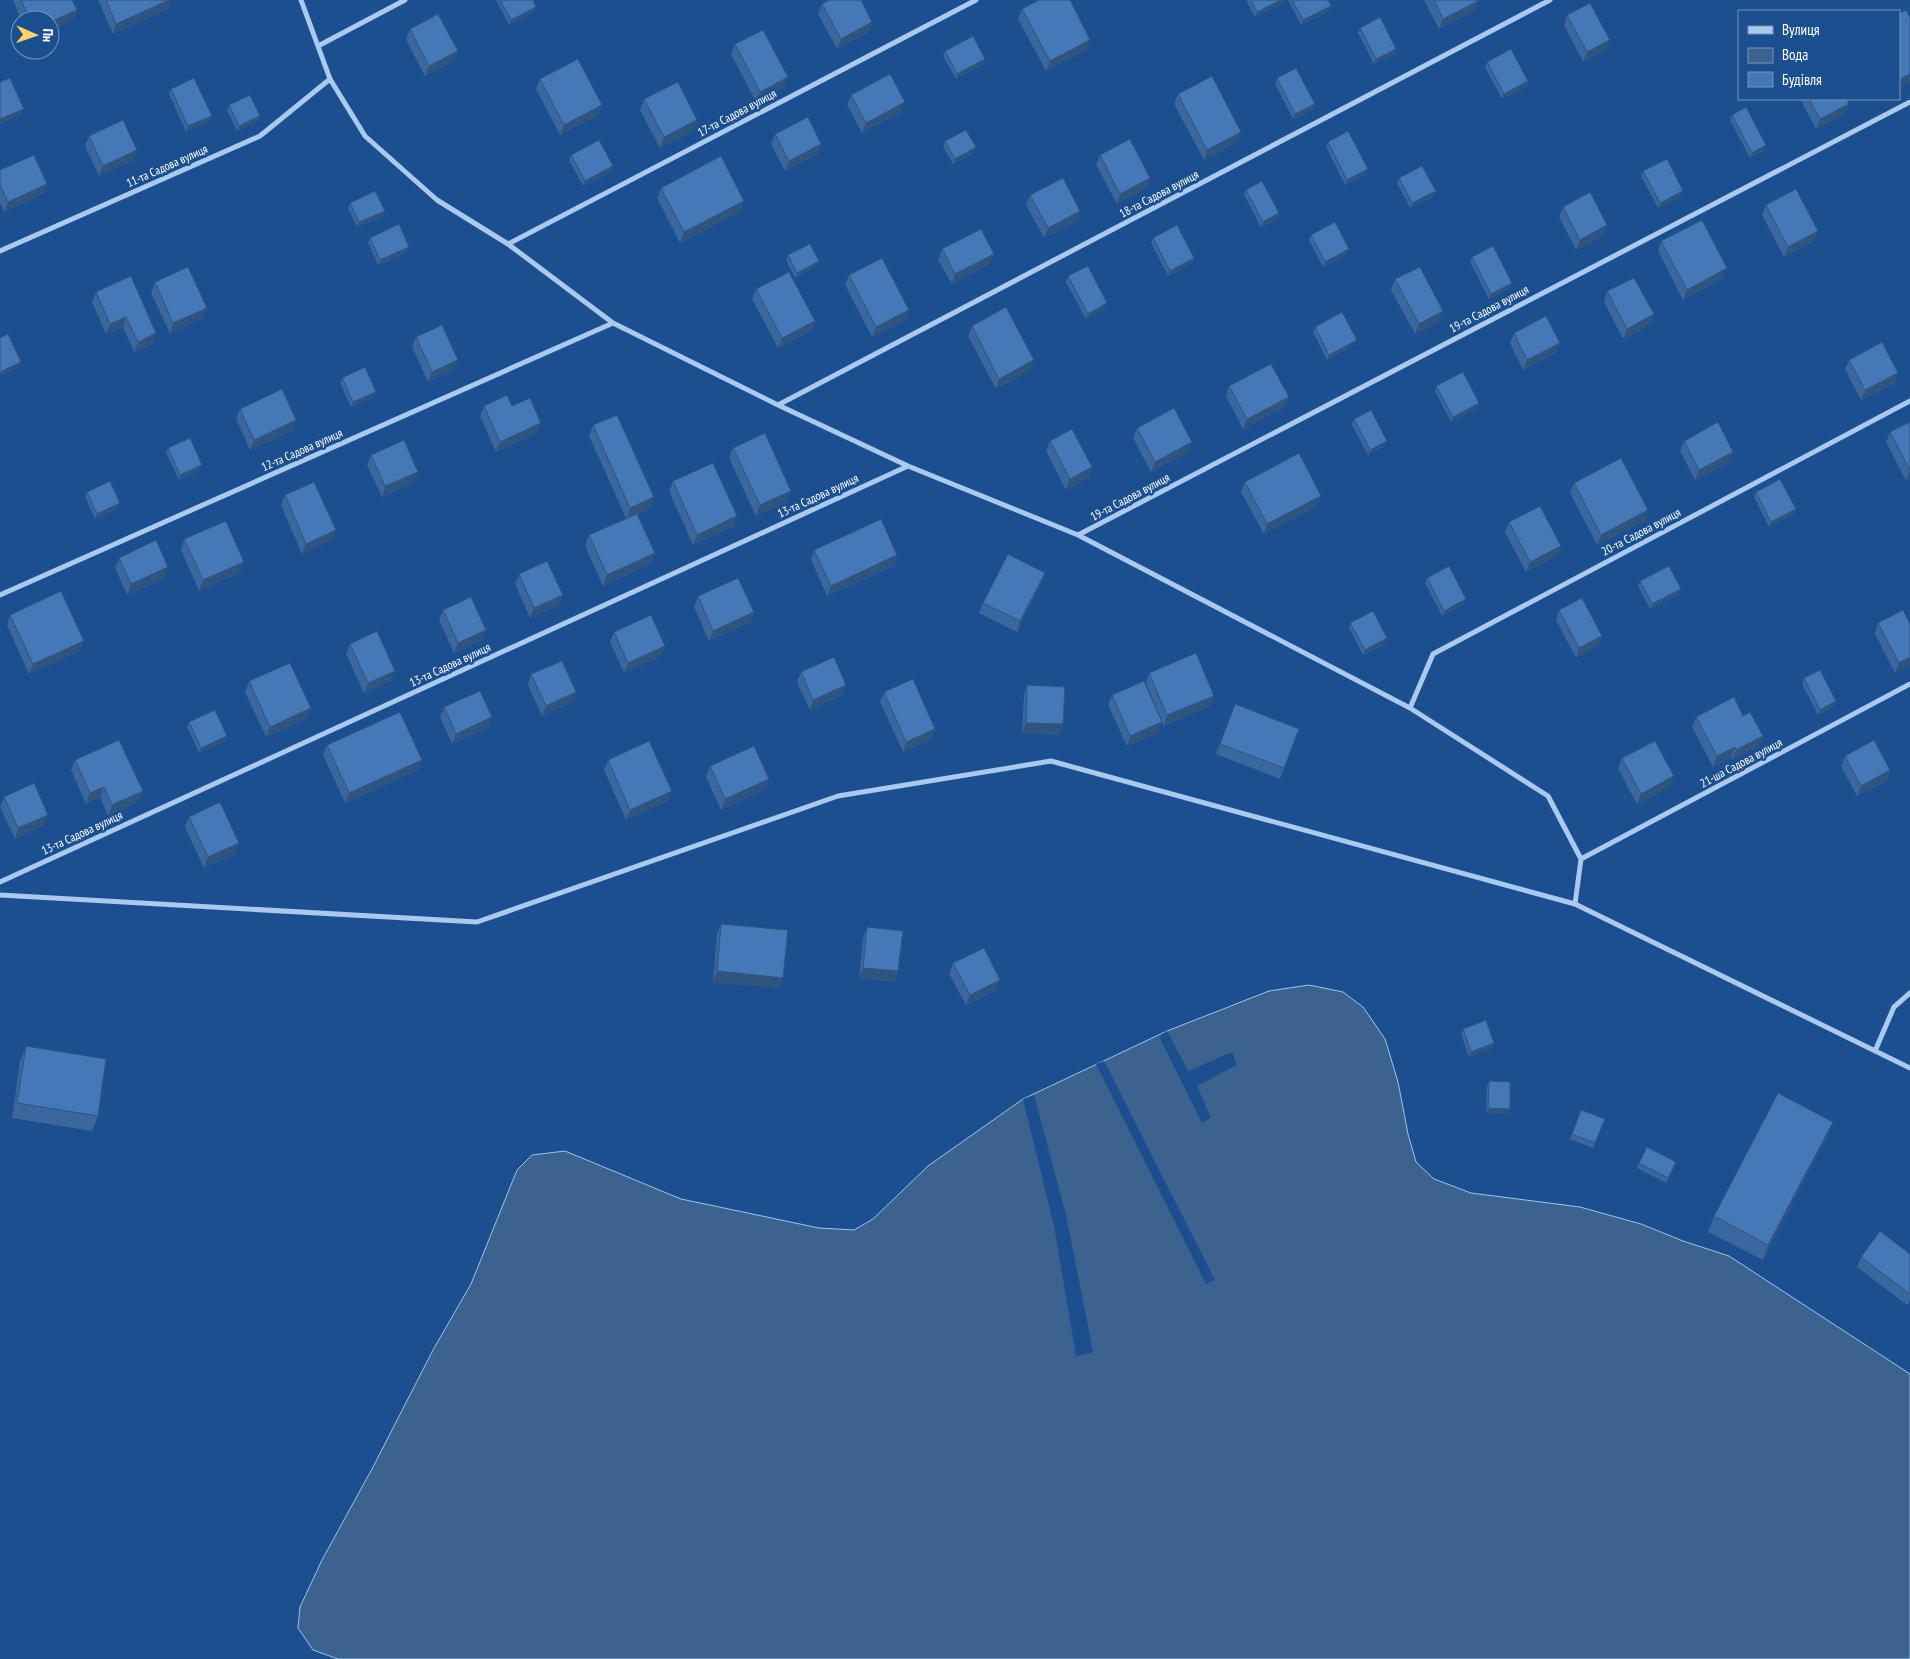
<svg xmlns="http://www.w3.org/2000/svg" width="1910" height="1659" font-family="'PT Sans Narrow',sans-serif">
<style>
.water{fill:#3c6290;stroke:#9cc4f0}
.pier{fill:#1b4f8f}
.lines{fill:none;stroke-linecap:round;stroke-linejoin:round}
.minor{stroke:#a9c9ee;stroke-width:5}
.wall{fill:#3a679d}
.shaded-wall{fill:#305480}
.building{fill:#4478b7;stroke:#305480}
.labels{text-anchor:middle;stroke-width:5;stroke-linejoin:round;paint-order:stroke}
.street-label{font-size:12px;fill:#fff;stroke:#1b4f8f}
</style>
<rect width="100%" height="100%" fill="#1b4f8f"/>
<path class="water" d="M1309,985l34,7 20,15 22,32 13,43 10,52 8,28 18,17 37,14 109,14 61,17 42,17 46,15 181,118v285h-1572l-25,-9 -15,-22 2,-21 22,-47 51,-93 60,-117 38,-66 46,-114 15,-15 33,-4 116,48 138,29 35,2 19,-11 55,-53 95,-67 144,-68 102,-40z"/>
<path class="pier" d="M1167,1031l21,40 44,-19 5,13 -40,21 14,32 -9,5 -43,-87z
M1104,1061l111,219 -9,4 -110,-220z
M1034,1095l32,120 27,137 -17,4 -22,-130 -31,-127z"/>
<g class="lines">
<path class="minor" d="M301,0l29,79 35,57 72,64 71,44 105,79 165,82 130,61 170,69 332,173 138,88 33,63 -6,45
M319,49l-1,-3 87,-46
M508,244l468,-244
M0,251l260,-115 70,-57 -1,-3
M778,405l772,-405
M1078,535l832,-433
M0,595l613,-272
M1410,708l23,-54 477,-253
M1581,859l329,-175
M0,882l908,-416
M0,895l477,27 361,-126 213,-35 524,143 335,164
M1875,1051l19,-44 16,-14"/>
</g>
<path class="wall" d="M13,0h59l5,10 -4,10h-52z
M98,0h73l-3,9 -55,25z
M496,0h37l3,7 -2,5 -25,13z
M1246,0h38l-2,4 -27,13z
M1288,0h40l1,11 -28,14z
M1424,0h53l1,1 -4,10 -35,18z
M822,4l47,28 -32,17 -19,-35z
M1022,9l65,41 -41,21 -28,-52z
M1567,15l39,35 -23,12 -19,-37z
M1360,28l36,21 -1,5 -21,10 -16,-31z
M410,29l44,32 -29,15 -19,-36z
M735,44l53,33 -4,10 -28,15 -25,-48z
M945,51l39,13 -28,15 -13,-23z
M1487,62l41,19 -1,5 -25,13 -17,-32z
M1277,78l36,31 -20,10 -18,-35z
M540,79l62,26 -4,10 -38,20 -24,-46z
M171,89l39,32 -24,11 -17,-38z
M1178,94l63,38 -4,10 -33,18 -30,-56z
M851,95l50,17 -39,21 -15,-28z
M644,99l53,21 -3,10 -34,18 -20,-38z
M1800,99h46l-1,15 -29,15z
M229,105l31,11 -2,5 -21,10 -10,-21z
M1732,115l34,30 -2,5 -14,8 -20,-38z
M775,134l46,10 -3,10 -33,17 -14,-27z
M89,136l44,24 -34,16 -14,-30z
M945,141l29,12 -21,11 -10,-18z
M1328,142l38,32 -21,11 -19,-38z
M571,155l42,11 -2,6 -28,14 -14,-26z
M1100,155l50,23 -4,10 -29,16 -21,-39z
M0,170l47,14 -4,10 -39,18 -4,-9z
M1643,171l38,25 -23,12 -17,-32z
M1399,178l35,18 -24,12 -13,-25z
M661,188l80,23 -61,32 -23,-45z
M1246,190l33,23 -2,6 -16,8 -17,-32z
M1030,195l47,26 -33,17 -18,-33z
M350,203l33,13 -26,11 -9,-19z
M1766,205l48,36 -30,16 -22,-42z
M1563,207l44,18 -4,11 -27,14 -17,-33z
M1311,235l36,19 -24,13 -14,-27z
M370,238l39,9 -2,5 -29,13 -10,-22z
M1153,238l39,25 -24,13 -17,-33z
M1661,241l62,37 -40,22 -25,-49z
M942,249l48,15 -38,20 -14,-24z
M788,255l31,6 -2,5 -22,12 -9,-18z
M1472,257l40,26 -2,5 -21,11 -19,-37z
M849,275l60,35 -3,10 -34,17 -27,-52z
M131,276l22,68 -19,8 -11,-25 -17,7 -14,-32 4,-10z
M1068,276l37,32 -19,11 -20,-37z
M1395,279l44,43 -24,12 -24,-44z
M155,282l48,36 -33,15 -19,-40z
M756,289l59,32 -4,10 -33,17 -26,-49z
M1607,291l47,23 -4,11 -27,14 -19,-37z
M972,326l58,45 -34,18 -28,-53z
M1315,327l40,18 -28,15 -14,-28z
M1514,333l42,20 -33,17 -13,-27z
M416,337l38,33 -26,12 -16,-35z
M1849,360l46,23 -34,17 -16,-30z
M342,378l32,19 -23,10 -11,-24z
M1229,386l56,21 -42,22 -17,-33z
M1436,386l43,17 -1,5 -27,14 -16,-31z
M484,406h28l29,17 -4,10 -41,19 -16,-36z
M240,409l53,21 -43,20 -14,-31z
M1354,419l31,27 -17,9 -16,-30z
M1910,422v57l-4,2 -20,-39 4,-10z
M593,425l61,72 -4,11 -13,6 18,39 -4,10 -48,23 -18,-40 4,-11 37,-17 -37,-82z
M1137,428l51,24 -37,20 -18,-34z
M1050,441l42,26 -4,11 -22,12 -20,-39z
M1684,441l49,11 -3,10 -35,18 -15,-29z
M168,448l32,22 -21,10 -13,-27z
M733,448l54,54 -31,14 -27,-58z
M371,455l43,27 -32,15 -15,-32z
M673,481l61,45 -41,19 -24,-54z
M1245,482l72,24 -53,28 -23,-42z
M1574,483l74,27 -3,11 -48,24 -27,-52z
M87,492l31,17 -23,10 -10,-22z
M1756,492l40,17 -2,5 -25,13 -15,-30z
M285,495l47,45 -30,14 -21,-49z
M1509,522l48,34 -31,16 -21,-40z
M184,539l60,23 -4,10 -41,19 -18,-41z
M814,550l83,5 -3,11 -67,30 -16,-36z
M119,558l46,20 -38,17 -12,-27z
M1045,573l-4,10 -24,49 -38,-19 4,-10z
M519,574l40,31 -29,13 -15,-34z
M1427,578l37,26 -22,12 -17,-33z
M1640,581l39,13 -29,15 -12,-23z
M698,596l56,16 -4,10 -41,19 -15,-34z
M443,610l43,20 -4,10 -28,13 -15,-33z
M1559,610l39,36 -22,12 -20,-38z
M10,615l74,26 -4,10 -51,23 -22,-49z
M1350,623l37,15 -2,6 -22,11 -14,-27z
M1878,623l32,1v41l-15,8 -20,-39z
M614,632l47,24 -37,17 -14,-31z
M350,644l41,37 -27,12 -18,-39z
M801,672l45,13 -4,10 -32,15 -13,-28z
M1149,673l65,23 -4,10 -46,20 -18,-43z
M531,674l45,18 -4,10 -30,14 -14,-31z
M1804,678l32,23 -2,5 -16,9 -16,-31z
M249,681l62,27 -4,10 -41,19 -21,-45z
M1027,685l36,39 -4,11 -37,-2 2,-37z
M884,692l51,37 -3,10 -29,13 -23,-50z
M1112,695l46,38 -31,13 -19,-41z
M1235,704l64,25 -19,50 -64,-25z
M444,707l45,20 -37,17 -12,-27z
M1743,716l20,20 -4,10 -27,14 -1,-3 -18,10 -21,-40 4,-10z
M189,722l38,14 -2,5 -26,12 -12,-26z
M327,745l95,15 -4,10 -73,33 -22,-48z
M1845,756l45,14 -3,11 -30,15 -16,-30z
M1622,758l48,29 -33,17 -19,-35z
M75,760l68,31 -4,10 -31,15 -8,-19 -14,7 -15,-34z
M608,760l64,31 -4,10 -42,19 -22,-50z
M710,766l55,23 -44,21 -15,-33z
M4,797l40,28 -29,14 -15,-32z
M189,817l50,26 -4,11 -31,14 -19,-41z
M721,924l59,64 -67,-6 4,-48z
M867,927l31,44 -3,11 -36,-4 4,-40z
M953,963l43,27 -30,15 -17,-31z
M1463,1029l31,14 -1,5 -24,9 -8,-23z
M26,1046l72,70 -6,15 -80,-13 8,-57z
M1489,1081l19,33 -22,-1 1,-27z
M1581,1110l24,9 -12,29 -23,-9z
M1833,1122l-6,15 -64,123 -55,-28 6,-16z
M1639,1163l35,5 -8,15 -29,-15z
M1910,1254v47l-3,4 -50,-38 4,-10z"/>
<path class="shaded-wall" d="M169,0h2l-3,9 -55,25 3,-10z
M1281,0h3l-2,4 -27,13 2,-5z
M1478,1l-4,10 -35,18 4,-10z
M1331,6l-2,5 -28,14 2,-5z
M536,7l-2,5 -25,13 2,-5z
M77,10l-4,10 -23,11v-9z
M872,22l-3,10 -32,17 4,-10z
M1090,40l-3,10 -41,21 4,-10z
M1610,40l-4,10 -23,12 4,-10z
M1396,49l-1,5 -21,10 2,-5z
M458,51l-4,10 -29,15 4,-10z
M985,59l-1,5 -28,15 1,-5z
M1910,74v8l-11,6v-8z
M788,77l-4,10 -28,15 4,-10z
M1528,81l-1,5 -25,13 2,-5z
M905,102l-4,10 -39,21 4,-10z
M1315,104l-2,5 -20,10 2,-5z
M1849,104l-4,10 -29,15 4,-10z
M602,105l-4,10 -38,20 4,-10z
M24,109l-2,5 -22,10v-5z
M212,116l-2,5 -24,11 2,-6z
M260,116l-2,5 -21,10 2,-5z
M697,120l-3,10 -34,18 4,-11z
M1241,132l-4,10 -33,18 3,-10z
M821,144l-3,10 -33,17 4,-10z
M1766,145l-2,5 -14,8 2,-5z
M976,147l-2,6 -21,11 2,-5z
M137,150l-4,10 -34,16 4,-10z
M613,166l-2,6 -28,14 2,-5z
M1368,169l-2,5 -21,11 2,-5z
M1150,178l-4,10 -29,16 3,-10z
M47,184l-4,10 -39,18 4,-10z
M1436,191l-2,5 -24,12 2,-5z
M1683,191l-2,5 -23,12 2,-5z
M744,201l-3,10 -61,32 4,-11z
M385,211l-2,5 -26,11 2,-5z
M1080,211l-3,10 -33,17 4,-10z
M1279,213l-2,6 -16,8 2,-5z
M1607,225l-4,11 -27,14 4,-10z
M1818,231l-4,10 -30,16 4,-10z
M409,247l-2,5 -29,13 2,-5z
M1349,249l-2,5 -24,13 2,-5z
M994,254l-4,10 -38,20 3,-10z
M1194,258l-2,5 -24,13 2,-5z
M819,261l-2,5 -22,12 2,-5z
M1727,268l-4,10 -40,22 4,-10z
M1512,283l-2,5 -21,11 2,-5z
M1107,303l-2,5 -19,11 2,-5z
M207,308l-4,10 -33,15 3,-10z
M909,310l-3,10 -34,17 4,-10z
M1443,311l-4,11 -24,12 4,-10z
M1654,314l-4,11 -27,14 4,-10z
M126,317l-3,10 -17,7 4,-10z
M815,321l-4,10 -33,17 4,-10z
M156,333l-3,11 -19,8 4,-10z
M1357,340l-2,5 -28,15 2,-5z
M1560,343l-4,10 -33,17 4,-10z
M458,360l-4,10 -26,12 4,-10z
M1034,360l-4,11 -34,18 3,-10z
M21,362l-2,5 -19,9v-4z
M1898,373l-3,10 -34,17 4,-10z
M376,392l-2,5 -23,10 2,-5z
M1289,397l-4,10 -42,22 4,-10z
M1479,403l-1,5 -27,14 2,-5z
M296,420l-3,10 -43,20 4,-10z
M541,423l-4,10 -41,19 4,-10z
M1387,441l-2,5 -17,9 2,-5z
M1192,442l-4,10 -37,20 4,-10z
M1733,452l-3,10 -35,18 4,-10z
M202,465l-2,5 -21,10 1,-5z
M1092,467l-4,11 -22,12 4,-11z
M1910,470v9l-4,2z
M418,472l-4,10 -32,15 3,-11z
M791,491l-4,11 -31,14 4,-11z
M1321,496l-4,10 -53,28 3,-10z
M654,497l-4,11 -23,11 3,-11z
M120,503l-2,6 -23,10 2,-5z
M1796,509l-2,5 -25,13 2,-5z
M1648,510l-3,11 -48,24 4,-10z
M737,516l-3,10 -41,19 4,-10z
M336,530l-4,10 -30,14 4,-10z
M1561,546l-4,10 -31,16 4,-10z
M655,553l-4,10 -48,23 4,-11z
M897,555l-3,11 -67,30 4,-10z
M244,562l-4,10 -41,19 4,-11z
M168,567l-3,11 -38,17 4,-11z
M1045,573l-4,10 -24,49 3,-11z
M1681,589l-2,5 -29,15 2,-5z
M563,595l-4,10 -29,13 4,-10z
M1466,599l-2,5 -22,12 2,-5z
M754,612l-4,10 -41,19 4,-10z
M486,630l-4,10 -28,13 4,-10z
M1602,636l-4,10 -22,12 3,-10z
M1387,638l-2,6 -22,11 2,-5z
M84,641l-4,10 -51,23 4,-10z
M665,646l-4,10 -37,17 4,-10z
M1910,657v8l-15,8 4,-10z
M395,671l-4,10 -27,12 4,-10z
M846,685l-4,10 -32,15 3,-10z
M576,692l-4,10 -30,14 4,-10z
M1214,696l-4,10 -46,20 3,-11z
M1836,701l-2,5 -16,9 2,-5z
M311,708l-4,10 -41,19 4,-10z
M492,717l-3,10 -37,17 4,-10z
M1162,722l-4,11 -31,13 3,-10z
M1026,723l37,1 -4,11 -37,-2z
M935,729l-3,10 -29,13 3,-10z
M227,736l-2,5 -26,12 2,-5z
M1763,736l-4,10 -27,14 4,-10z
M1735,747l-4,10 -18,10 4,-11z
M422,760l-4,10 -73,33 4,-10z
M1890,770l-3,11 -30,15 4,-10z
M1674,776l-4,11 -33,17 4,-10z
M769,779l-4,10 -44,21 4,-11z
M104,787l-4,10 -14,7 4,-11z
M143,791l-4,10 -31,15 4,-11z
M672,791l-4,10 -42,19 4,-10z
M48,815l-4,10 -29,14 3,-11z
M239,843l-4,11 -31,14 4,-11z
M863,968l35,3 -3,11 -36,-4z
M717,971l66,7 -3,10 -67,-6z
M1000,980l-4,10 -30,15 4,-10z
M1494,1043l-1,5 -24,9 2,-5z
M1488,1108l22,1 -2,5 -22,-1z
M1833,1122l-6,15 -64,123 5,-15z"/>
<path class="building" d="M21,0h51l5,10 -27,12v-2h-20z
M106,0h63l-53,24z
M500,0h33l3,7 -25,13z
M829,0h32l11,22 -31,17 -19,-35z
M1039,0h31l20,40 -40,21 -28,-52z
M1251,0h30l-24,12z
M1292,0h36l3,6 -28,14z
M1434,0h43l1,1 -35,18z
M1590,3l20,37 -23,12 -20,-37z
M1906,10l4,8v56l-11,6v-66z
M438,14l20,37 -29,15 -19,-37z
M1380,17l16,32 -20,10 -16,-31z
M763,30l25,47 -28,15 -25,-48z
M973,36l12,23 -28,15 -12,-23z
M1511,49l17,32 -24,13 -17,-32z
M578,59l24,46 -38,20 -24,-46z
M1296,68l19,36 -20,10 -18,-36z
M890,74l15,28 -39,21 -15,-28z
M1212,76l29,56 -34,18 -29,-56z
M10,78l14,31 -24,10v-37z
M194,78l18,38 -24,10 -17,-37z
M678,82l19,38 -33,17 -20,-38z
M250,95l10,21 -21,10 -10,-21z
M1809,99h37l3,5 -29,15z
M1746,107l20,38 -14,8 -20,-38z
M808,117l13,27 -32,17 -14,-27z
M123,120l14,30 -34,16 -14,-30z
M966,130l10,17 -21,12 -10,-18z
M1348,131l20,38 -21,11 -19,-38z
M1130,139l20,39 -30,16 -20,-39z
M599,140l14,26 -28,15 -14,-26z
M34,155l13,29 -39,18 -8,-17v-15z
M721,156l23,45 -60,31 -23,-44z
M1667,159l16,32 -23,12 -17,-32z
M1422,166l14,25 -24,12 -13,-25z
M1063,178l17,33 -32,17 -18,-33z
M1262,181l17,32 -16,9 -17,-32z
M1796,189l22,42 -30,16 -22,-42z
M375,191l10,20 -26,11 -9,-19z
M1590,192l17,33 -27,15 -17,-33z
M1702,220l25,48 -40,22 -26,-49z
M1335,222l14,27 -24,13 -14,-27z
M399,224l10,23 -29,13 -10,-22z
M1177,225l17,33 -24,13 -17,-33z
M981,229l13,25 -39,20 -13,-25z
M810,244l9,17 -22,12 -9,-18z
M1493,246l19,37 -21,11 -19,-37z
M882,258l27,52 -33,17 -27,-52z
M1088,266l19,37 -19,11 -20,-38z
M188,267l19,41 -34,15 -18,-41z
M1420,267l23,44 -24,13 -24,-45z
M789,272l26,49 -33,17 -26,-49z
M131,276l25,57 -18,9 -12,-25 -16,7 -14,-32z
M1634,278l20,36 -27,15 -20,-38z
M1006,307l28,53 -35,19 -27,-53z
M1342,312l15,28 -28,15 -14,-28z
M1546,316l14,27 -33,17 -13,-27z
M442,325l16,35 -26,12 -16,-35z
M8,334l13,28 -21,10v-34z
M1882,342l16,31 -33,17 -16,-30z
M1271,364l18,33 -42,22 -18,-33z
M365,367l11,25 -23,10 -11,-24z
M1463,372l16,31 -26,14 -17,-31z
M282,389l14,31 -42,20 -14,-31z
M507,395l5,11 18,-8 11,25 -41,19 -16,-36z
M1174,408l18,34 -37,20 -18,-34z
M1371,410l16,31 -17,9 -16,-31z
M617,415l37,82 -24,11 -37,-83z
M1718,422l15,30 -34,18 -15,-29z
M1910,422v48l-20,-38z
M1072,429l20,38 -22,12 -20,-38z
M765,433l26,58 -31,14 -27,-57z
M190,438l12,27 -22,10 -12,-27z
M404,440l14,32 -33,14 -14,-31z
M1299,453l22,43 -54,28 -22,-42z
M1621,458l27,52 -47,25 -27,-52z
M713,463l24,53 -40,19 -24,-54z
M1780,479l16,30 -25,13 -15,-30z
M110,481l10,22 -23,11 -10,-22z
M314,482l22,48 -30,14 -21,-49z
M1540,506l21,40 -31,16 -21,-40z
M637,514l18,39 -48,22 -18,-40z
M881,519l16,36 -66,31 -17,-36z
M226,521l18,41 -41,18 -19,-41z
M156,540l12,27 -37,17 -12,-26z
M1008,554l37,19 -25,48 -37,-18z
M547,561l16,34 -29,13 -15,-34z
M1449,566l17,33 -22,12 -17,-33z
M1669,566l12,23 -29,15 -12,-23z
M738,578l16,34 -41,19 -15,-35z
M61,591l23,50 -51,23 -23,-49z
M471,597l15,33 -28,13 -15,-33z
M1582,598l20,38 -23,12 -20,-38z
M1903,610l7,14v33l-11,6 -21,-40z
M1373,611l14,27 -22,12 -15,-27z
M651,615l14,31 -37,17 -14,-31z
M377,631l18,40 -27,12 -18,-39z
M1196,653l18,43 -47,19 -18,-42z
M834,657l12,28 -33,15 -12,-28z
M562,661l14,31 -30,14 -15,-32z
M290,663l21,45 -41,19 -21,-46z
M1820,670l16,31 -16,9 -16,-32z
M913,679l22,50 -29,13 -22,-50z
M1144,681l18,41 -32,14 -18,-41z
M1027,685l38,2 -2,37 -37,-1z
M480,691l12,26 -36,17 -12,-27z
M1734,697l9,19 7,-4 13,24 -27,14 -1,-3 -18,9 -21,-39z
M1235,704l64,25 -15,39 -64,-24z
M215,710l12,26 -26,12 -12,-26z
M400,712l22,48 -73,33 -22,-48z
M119,740l24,51 -31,14 -8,-18 -14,6 -15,-33z
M1874,740l16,30 -29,16 -16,-30z
M649,741l23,50 -42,19 -22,-50z
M1655,741l19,35 -33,18 -19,-36z
M754,746l15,33 -44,20 -15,-33z
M34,783l14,32 -30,13 -14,-31z
M220,802l19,41 -31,14 -19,-40z
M721,924l67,6 -5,48 -66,-7z
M867,927l36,4 -5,40 -35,-3z
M984,948l16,32 -30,15 -17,-32z
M1486,1020l8,23 -23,9 -8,-23z
M26,1046l80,13 -8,57 -81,-13z
M1489,1081l21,1v27l-22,-1z
M1778,1093l55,29 -65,123 -54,-29z
M1581,1110l24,9 -10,24 -23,-9z
M1647,1147l29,15 -8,16 -29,-15z
M1880,1231l30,23v40l-49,-37z"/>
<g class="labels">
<g class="street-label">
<text transform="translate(737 113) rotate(-28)" y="4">17-та Садова вулиця</text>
<text transform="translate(167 166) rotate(-24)" y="4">11-та Садова вулиця</text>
<text transform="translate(1159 194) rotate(-28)" y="4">18-та Садова вулиця</text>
<text transform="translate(1489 309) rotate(-28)" y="4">19-та Садова вулиця</text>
<text transform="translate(302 450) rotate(-24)" y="4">12-та Садова вулиця</text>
<text transform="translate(818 496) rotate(-25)" y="4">13-та Садова вулиця</text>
<text transform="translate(1130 497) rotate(-28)" y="4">19-та Садова вулиця</text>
<text transform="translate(1641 532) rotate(-28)" y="4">20-та Садова вулиця</text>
<text transform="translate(450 665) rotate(-25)" y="4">13-та Садова вулиця</text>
<text transform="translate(1741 763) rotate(-28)" y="4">21-ша Садова вулиця</text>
<text transform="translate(82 833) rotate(-25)" y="4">13-та Садова вулиця</text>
</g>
</g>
<rect x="1738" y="10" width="162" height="90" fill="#1b4f8f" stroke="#7695bc"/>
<rect x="1748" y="26" width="25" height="8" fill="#a9c9ee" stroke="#7695bc"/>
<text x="1782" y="35" font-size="15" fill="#ffffff">Вулиця</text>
<rect x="1748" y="48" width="25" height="15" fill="#3c6290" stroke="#7695bc"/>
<text x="1782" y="60" font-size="15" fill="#ffffff">Вода</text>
<rect x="1748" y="72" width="25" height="15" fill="#4478b7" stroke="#7695bc"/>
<text x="1782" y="85" font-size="15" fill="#ffffff">Будівля</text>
<g transform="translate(35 35) rotate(92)"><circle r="24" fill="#1b4f8f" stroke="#7695bc"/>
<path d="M0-4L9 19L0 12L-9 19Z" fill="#ffd166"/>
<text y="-8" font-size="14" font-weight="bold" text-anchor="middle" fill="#ffffff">Пн</text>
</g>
</svg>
